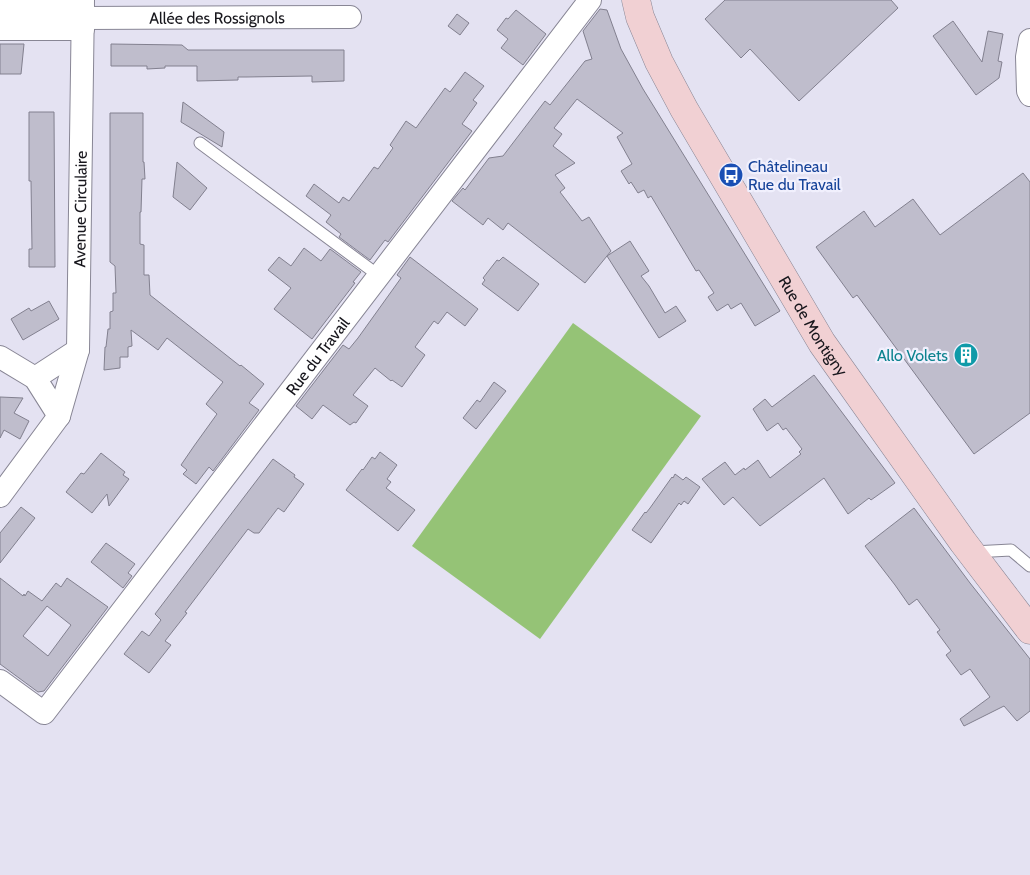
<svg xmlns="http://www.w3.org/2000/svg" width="1030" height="875" font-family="Cabin,sans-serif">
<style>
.green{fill:#95c376}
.building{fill:#bfbdcc;stroke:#82808f;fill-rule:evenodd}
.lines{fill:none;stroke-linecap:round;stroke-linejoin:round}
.service-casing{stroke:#888695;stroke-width:13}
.minor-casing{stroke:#888695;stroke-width:24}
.secondary-casing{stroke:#888695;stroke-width:29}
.service{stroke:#fff;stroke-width:11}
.minor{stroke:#fff;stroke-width:22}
.secondary{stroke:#f1d0d3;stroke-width:28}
.labels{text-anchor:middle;stroke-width:4.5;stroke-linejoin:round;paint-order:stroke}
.street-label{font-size:16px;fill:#17161c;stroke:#f1f0fd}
.transit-label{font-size:16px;fill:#164399;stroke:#f1f0fd;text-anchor:start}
.culture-label{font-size:16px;fill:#0d838f;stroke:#f1f0fd;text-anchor:end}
</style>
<rect width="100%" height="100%" fill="#e4e2f2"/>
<path class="green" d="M573,323l128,93 -161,223 -128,-93z"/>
<path class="building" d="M725,0h166l7,8 -99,93 -49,-52 -9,9 -36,-39z
M600,9l7,1 14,39 22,40 137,222 -25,15 -14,-23 -10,6 -3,-5 -11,7 -9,-14 6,-4 -15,-23 -3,1 -45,-75 -3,2 -4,-8 -6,3 -7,-11 -2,2 -8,-13 11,-7 -15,-27 6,-4 -46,-34 -23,29 8,6 -9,12 22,17 -20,12 10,13 -5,4 22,29 7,-4 22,34 -26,32 -77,-60 -5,7 -15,-12 -5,7 -31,-24 11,-13 2,2 24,-32 14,-2 42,-55 5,4 35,-44 7,-2 -9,-28z
M516,10l30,24 -23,31 -22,-17 7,-9 -11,-9 9,-12 2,1z
M457,14l12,9 -9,12 -12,-9z
M953,21l29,41 6,-31 15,3 -5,27 4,1 -3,16 -23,17 -43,-59z
M0,44h24l-3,30h-21z
M111,44l71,1 6,5h156v31l-32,1v-6l-66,1h-8v3l-41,1v-15h-32v2l-18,1v-3h-36z
M465,72l19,14 -11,14 4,3 -15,21 10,7 -84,111 -3,-2 -15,20 -31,-23 2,-3 -15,-12 5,-7 -25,-19 8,-12 25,19 4,-6 6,4 25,-34 4,2 15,-21 -3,-3 16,-24 10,7 29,-40 5,4z
M183,102l41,30 -2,15 -41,-25z
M29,112h25l1,155h-26v-18h3l-1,-68h-2z
M110,113h33v49h1l1,17h-3l-1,33h-1v32l4,1v30h5l1,20 90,71 1,-1 23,19 -15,19 10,7 -46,61 -4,-4 -13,17 -13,-10 4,-4 -6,-5 13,-19 23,-32 -11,-10 17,-22 -56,-44 -9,12 -27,-20 1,16 -4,1v10h-8v11l-16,2 1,-23h1l2,-18h2v-17l3,-1v-18h3l-1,-27 -5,-4z
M177,162l30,26 -17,22 -17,-13z
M1023,173l7,9v231l-56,41 -117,-159 -4,3 -37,-51 48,-36 11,16 38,-28 27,36z
M630,241l19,30 -8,5 8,10 16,27 11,-7 10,15 -27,17 -52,-82z
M304,248l17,13 9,-12 31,23 -8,10 2,1 -43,56 -38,-30 17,-21 -23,-18 11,-13 12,9z
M410,257l68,52 -13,17 -18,-14 -9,12 -4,-3 -19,26 10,8 -23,32 -10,-7 -1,1 -16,-13 -22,27 15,11 -12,17 -2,-1 -4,3 -27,-20 -11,14 -16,-13 47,-61 6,4 9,-11 43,-60 -4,-3z
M503,257l36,27 -21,27 -36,-27 3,-4 -2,-2 14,-18 2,1z
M49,301l10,18 -36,21 -12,-21 18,-11 2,3z
M814,375l81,108 -24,17 -2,-2 -21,16 -24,-36 -64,48 -27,-29 -9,8 -22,-26 23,-17 10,13 9,-7 1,2 13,-10 12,18 31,-24 -2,-2 3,-3 -16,-21 -3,2 -5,-7 -11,8 -14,-22 12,-10 7,8z
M494,382l12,9 -30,38 -13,-11 14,-18 3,2z
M0,397l23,1 -9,15 15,8 -9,18 -16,-9 -4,8z
M380,452l17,13 -10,14 4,3 -5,6 29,22 -17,21 -52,-41 16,-21 1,1 9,-13 3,2z
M101,453l24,19 -2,3 6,4 -20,27 -2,-12 -15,19 -26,-21 15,-19 3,1z
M273,459l22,16 -1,2 10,7 -20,28 -6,-4 -19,25h-5l-6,-4 -63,83 2,1 -22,28 6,4 -22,28 -25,-19 18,-23 7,5 12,-16 -6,-6z
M675,474l8,6 3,-3 14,10 -12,17 -4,-3 -3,4 -2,-2 -28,40 -19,-13 13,-18 1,1 4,-5 22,-31 1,1z
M21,507l14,11 -35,45v-30z
M914,508l56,75 60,76v52l-13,10 -13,-15 -40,20 -4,-7 30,-22 -20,-28 -9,6 -15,-20 5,-4 -14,-19 3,-2 -23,-31 -8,6 -14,-20 -30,-39z
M106,543l29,21 -7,9 4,3 -9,12 -32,-26z
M0,578l23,18 1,-2 1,2 3,-5 14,10 14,-18 5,4 6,-9 41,29 -64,84 -6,1 -38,-28zM47,606l24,19 -23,31 -25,-20z"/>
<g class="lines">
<defs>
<path id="service" d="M200,143l178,132
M973,552l38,-2 19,16"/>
<g id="minor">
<path d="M0,8h83"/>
<path id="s1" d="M83,18l267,-1"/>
<path d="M0,29h83"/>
<path d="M1030,40l-3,17 1,34 2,4"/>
<path d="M0,357l35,21 24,38"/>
<path d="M35,378l43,-28"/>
<path id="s2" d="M0,496l59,-80 19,-66 5,-350"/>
<path id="s3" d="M0,681l44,32 546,-713"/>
</g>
<g id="secondary">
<path id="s4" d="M636,0l4,17 19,45 25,47 138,234 141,199 67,88"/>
</g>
</defs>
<use href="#service" class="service-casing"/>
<use href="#minor" class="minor-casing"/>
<use href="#secondary" class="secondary-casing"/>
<use href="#service" class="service"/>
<use href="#minor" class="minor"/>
<use href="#secondary" class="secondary"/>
</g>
<defs>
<symbol id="bus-disc" viewBox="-11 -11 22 22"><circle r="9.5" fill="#1a4fb4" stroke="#f1f0fd"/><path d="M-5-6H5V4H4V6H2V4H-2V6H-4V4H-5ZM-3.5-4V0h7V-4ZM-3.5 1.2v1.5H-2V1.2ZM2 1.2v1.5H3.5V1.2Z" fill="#fff"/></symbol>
<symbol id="building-disc" viewBox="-11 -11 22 22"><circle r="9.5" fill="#0f9aa8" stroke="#f1f0fd"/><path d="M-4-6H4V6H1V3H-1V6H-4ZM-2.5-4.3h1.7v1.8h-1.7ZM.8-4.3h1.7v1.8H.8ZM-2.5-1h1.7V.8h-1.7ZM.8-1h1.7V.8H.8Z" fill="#fff"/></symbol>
</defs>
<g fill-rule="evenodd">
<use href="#bus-disc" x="717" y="161" width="28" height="28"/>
<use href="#building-disc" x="952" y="341" width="28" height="28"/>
</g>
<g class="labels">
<g class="street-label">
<text dy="6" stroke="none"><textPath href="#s1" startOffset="134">Allée des Rossignols</textPath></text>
<text dy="6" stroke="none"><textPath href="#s2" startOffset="309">Avenue Circulaire</textPath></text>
<text dy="6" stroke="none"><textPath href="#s4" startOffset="372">Rue de Montigny</textPath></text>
<text dy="6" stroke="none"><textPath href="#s3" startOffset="504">Rue du Travail</textPath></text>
</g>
<g class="transit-label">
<text x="748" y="172">Châtelineau<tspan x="748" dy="18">Rue du Travail</tspan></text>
</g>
<g class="culture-label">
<text x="948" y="361">Allo Volets</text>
</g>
</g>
</svg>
